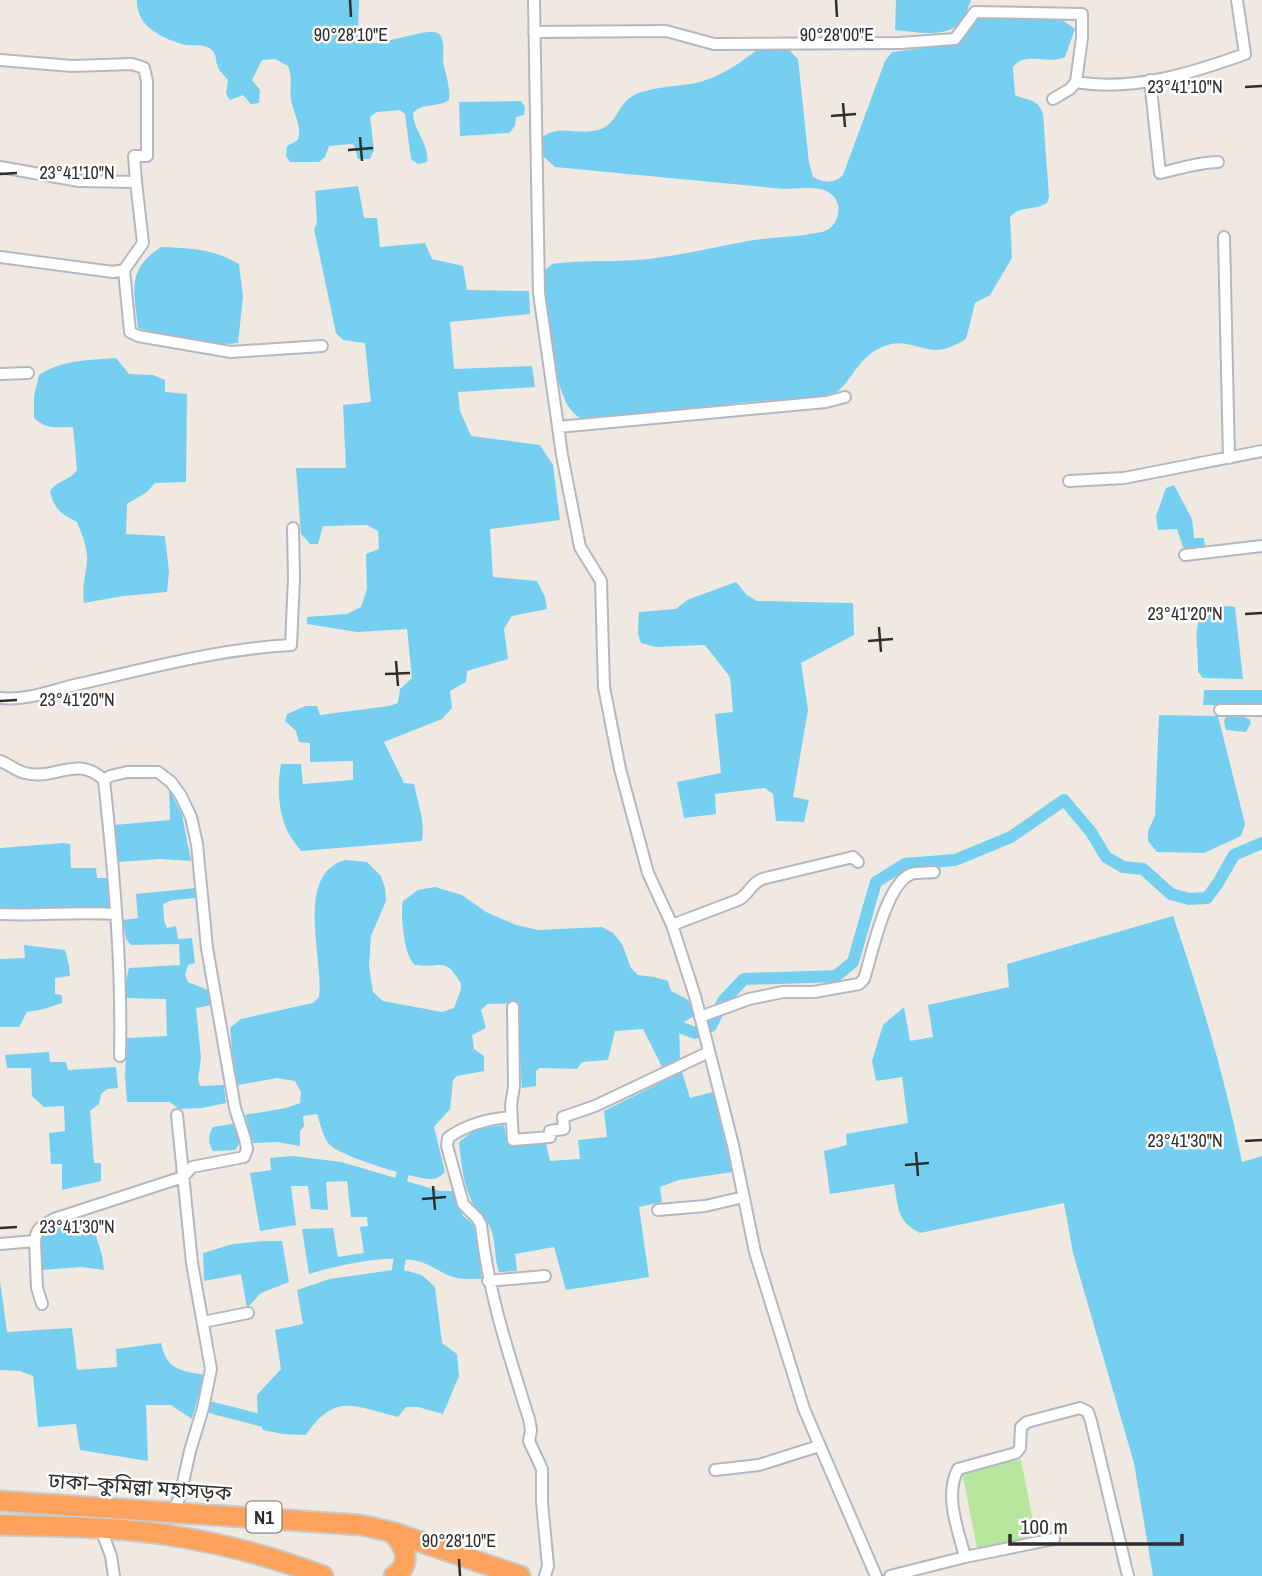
<svg xmlns="http://www.w3.org/2000/svg" width="1262" height="1576" font-family="'Archivo Narrow','Noto Sans Bengali',sans-serif">
<style>
.green{fill:#b6e59e}
.water{fill:#75cff0}
.lines{fill:none;stroke-linecap:round;stroke-linejoin:round}
.canal{stroke:#75cff0;stroke-width:12}
.street-casing{stroke:#b4b7c1;stroke-width:14}
.highway-casing{stroke:#c9c9c9;stroke-width:23}
.street{stroke:#fff;stroke-width:10}
.highway{stroke:#ffa35c;stroke-width:19}
.ticks{fill:none;stroke:#2e2e2e;stroke-width:2.5}
.labels{text-anchor:middle;stroke-width:5;stroke-linejoin:round;paint-order:stroke}
.shield{fill:#fff;stroke:#6d6d6d;stroke-width:2}
.shield-label{font-size:19px;font-weight:bold;fill:#2e2e2e}
.street-label{font-size:21px;fill:#2e2e2e;stroke:#fff}
.ticks-label{font-size:18px;text-anchor:middle;fill:#2e2e2e;stroke:#fff;stroke-width:5;stroke-linejoin:round;paint-order:stroke}
</style>
<rect width="100%" height="100%" fill="#efe9e1"/>
<path class="green" d="M1021,1460l15,76 -59,12 -15,-76z"/>
<path class="water" d="M137,0h222l-1,29 4,13c20,6 66,-17 77,-8 6,5 4,20 4,27 2,13 8,26 6,39 -11,8 -26,2 -36,13 0,17 17,31 14,49l-9,2 -7,-5 -6,-45 -5,-4 -23,2 -7,5 4,33 -4,9h-12l-4,-14 -3,-1 -22,2 -4,11 -6,5h-29l-4,-6 1,-10 11,-6c4,-14 -4,-26 -7,-40 -2,-11 2,-23 -3,-34l-13,-7 -13,1 -10,20 8,10 -1,13 -8,1 -8,-9 -13,5 -4,-6 2,-14c-2,-3 -5,-5 -7,-8 -7,-7 -2,-19 -12,-24 -7,-4 -16,-2 -23,-3 -23,-6 -50,-18 -49,-45z
M896,0h75c-3,7 -5,15 -9,21 -14,18 -47,11 -67,9z
M987,16l74,3 14,10 -10,28c-16,8 -40,-6 -52,10l2,28c13,6 23,3 28,19l6,83 -2,6c-12,8 -27,2 -37,14l2,41 -22,37 -15,8 -9,36c-10,6 -20,11 -31,11 -21,-2 -33,-13 -55,-2 -25,12 -29,38 -51,49l-82,5 -157,19c-10,-2 -15,-5 -21,-14 -13,-18 -34,-116 -25,-135 2,-3 5,-5 8,-8 28,-4 57,-2 85,-4 38,-3 74,-12 111,-19 24,-4 51,-4 74,-9 16,-4 23,-27 9,-38 -10,-9 -34,-5 -47,-5l-229,-22 -13,-12 -1,-17c19,-15 36,-2 57,-8 19,-5 19,-24 33,-33 17,-11 49,-10 69,-15 22,-6 43,-21 61,-35l27,2 10,10 11,104 4,14c11,6 21,7 30,-2l42,-114 7,-9 58,-7 24,-25z
M521,101l4,6 -1,8 -8,2 -1,9 -6,7 -49,3 -1,-34z
M358,186l6,32h13l3,29 45,-4 7,16 31,7 4,24 62,1 1,23 -80,8 4,47 78,-3 3,21 -77,5 2,19 11,25 69,9 13,20 7,55 -70,9 3,48 44,4 8,16 2,12 -35,7 -8,13 4,30 -41,12 -1,11 -16,9 2,17 -10,11 -58,23 20,41 10,1c4,21 11,34 8,57l-121,10c-4,-6 -10,-12 -13,-19 -10,-19 -11,-47 -7,-68h20l2,20 50,-4v-19l-43,1v-19l-11,-1 -3,-11 -11,-10 2,-7 19,-8h11l3,9 69,-9 9,-3 2,-14 12,-11 -5,-49 -50,3 -50,-8v-7l40,-3 14,-7 6,-18 -1,-35 13,-5 -1,-18 -11,-6 -44,1 -5,18h-8l-9,-10 -5,-66h50l-3,-63 28,-3 -6,-59 -22,-3 -7,-7 -22,-104 3,-6 -2,-32z
M161,247c28,1 53,2 78,17l4,33 -5,46c-33,4 -68,-6 -100,-15 -4,-38 -12,-58 23,-81z
M116,358l13,16 24,1 12,5v12l22,2 -1,88 -31,1 -8,9 -20,12 -1,30 39,2 4,36 -2,20 -44,4 -39,7c-2,-18 1,-23 3,-41 1,-13 -5,-28 -10,-40 -16,-8 -23,-13 -27,-31 9,-12 20,-10 27,-21l-4,-43c-17,0 -26,3 -39,-9v-22l5,-21c23,-15 50,-15 77,-17z
M1174,485l18,34 2,19h10l1,9 -16,4 -6,-4 -6,-18 -19,1 -2,-14 10,-28z
M736,582l11,13 10,6 96,2 1,32 -53,28 7,47 -15,87 16,3 -5,22 -28,-1 -3,-27 -8,-6 -50,6 1,20 -32,4 -7,-36 44,-9 -6,-59 18,-2 -3,-35 -25,-32 -49,2 -15,-4 -3,-9 1,-22 37,-3 11,-9z
M1227,606l8,1 8,72 -40,-1 -5,-6c1,-21 -7,-46 7,-63z
M1204,690h58v16l-59,-1z
M1233,713l16,6 2,4 -5,9 -20,-2 -2,-9 2,-5z
M1159,715l59,1 27,108 -4,12 -37,17 -47,-1 -9,-11v-10l7,-15z
M169,789l13,26 9,46 -31,-2 -41,3 -5,-37 56,-5z
M63,843l7,1 1,24h25l1,10h13l2,30 -112,2v-62z
M345,860l22,2 14,14 4,12 1,13 -15,35 -2,30 4,26 10,9 59,11 12,-4 7,-19v-5c-16,-29 -20,-15 -46,-19 -11,-9 -15,-50 -12,-64l15,-11 17,-3 27,8 24,17 30,13 22,5 64,-3 11,6 9,11 9,24 7,7 16,2 14,4 3,10c16,9 19,5 23,25l-15,9 1,33 -18,9 -19,-38 -28,2 -7,29 -26,2 -5,7 -37,-1 -4,3v15l-14,2 -5,-85 -30,1 -6,6 5,18 -14,7 2,14 10,7v15l-27,5 -4,4 -3,29 -16,18 11,45c-4,4 -8,7 -14,7 -17,0 -92,-23 -102,-35 -6,-7 -9,-21 -12,-30l-14,2 1,10 -4,5v15l-23,-4 -24,1 -8,-28 41,-7 14,-5 1,-11 -6,-11 -18,-3 -39,7 -6,-34 -2,-23 11,-9 72,-16 6,-6c5,-37 -25,-123 26,-137z
M196,888v10l-23,2 -10,4 1,16 3,8 9,-2 2,13 14,-1 3,25 -7,2 -3,10 3,7 22,9 1,14 -15,3 5,50 -3,21 2,7 24,-1 2,18 -24,5 -23,1 -9,-7h-43l-2,-27 2,-37 40,-2 -1,-37 -40,-1v-17l3,-13 51,-3 -1,-21 -48,1 -5,-6 -3,-19 15,-2 -2,-24z
M1173,916c28,81 52,162 69,246l20,-6v420h-109l-19,-113 -61,-210 -9,-50 -144,30c-24,-13 -21,-24 -26,-49l-64,10 -6,-43 23,-6 -1,-11 62,-11 -6,-46 -26,4 -4,-20 11,-36 21,-18 6,34 23,-4 -5,-32 81,-18 -2,-23z
M24,945l41,5 4,15 1,11 -15,2v16l7,1v8l-18,6 -17,3 -8,15h-19v-68l25,-1z
M49,1052l1,10h16l2,8 48,-3 2,21 -11,1 -6,5 -2,10 -9,7 4,52h7v18l-39,9v-26h-11l-2,-31 16,-2 -1,-25 -20,1 -12,-11 -1,-28h-24l-2,-13z
M682,1072l8,26 23,-6 19,80 -53,8 -19,7 2,15 -23,5 10,70 -83,13 -12,-43 -39,7 2,17 -18,1c-5,-14 -3,-30 -8,-43 -4,-11 -15,-17 -19,-27 -9,-18 -11,-40 -13,-60l17,-13 28,-4 3,19h39l4,17 30,-2 -2,-19 29,-3 -3,-26z
M232,1124l4,2c3,9 6,17 -1,24l-22,1c-5,-7 -5,-17 0,-24z
M293,1156l48,6 99,29h14l9,25 10,8 3,10 6,45c-10,0 -22,1 -32,-3 -10,-4 -19,-11 -29,-14 -30,-9 -82,3 -112,12l-7,-45 31,-1 5,29 26,-4 -4,-26 8,-1 -1,-9h-16l-4,-36 -21,1 2,28 -17,-1 -3,-23h-17l5,39 -36,6 -10,-58 21,-3 -1,-12z
M73,1220h18l11,35 2,15 -23,-3 -39,3 -1,-38 8,-7z
M264,1241h18l7,41 -28,11 -14,15 -6,-34 -37,7 -1,-28 30,-9z
M400,1269l22,6 13,12 7,56 15,11 2,22 -16,38 -25,-7h-12l-8,10c-44,-11 -63,-25 -92,18l-23,-1 -20,-4 -5,-12 -1,-23 24,-26 -6,-39 28,-6 -6,-34 33,-11z
M0,1281l7,51 65,-4 5,42 40,-3 -1,-18 45,-6c6,27 18,27 43,32l-12,44 -21,-14h-25l2,56 -68,-11 -4,-26 -38,3 -5,-51 -13,-5 -20,-1z"/>
<g class="lines">
<path class="canal" d="M666,1022l29,11 16,-7 12,-25 21,-22 92,-3 17,-14 23,-80 29,-18 50,-4 56,-23 53,-37 27,32 15,25 17,10 20,2 28,25 18,5 18,-1 11,-15 16,-28 28,-12
M398,1196l8,-40
M395,1287l7,-41
M213,1408l55,14 6,-2"/>
<defs>
<path id="street" d="M534,0l5,293 23,162 18,92 21,34 3,106 16,82 28,104 24,52 23,71 38,149 22,107 49,157 72,167
M534,32l132,-1 48,13 186,-1 55,-4 20,-27 107,2v24l-6,44c56,10 116,-9 169,-28l-8,-54
M0,60l72,6 60,-2 12,4 3,13v75h-13l2,26 -57,-1 -79,-14
M1150,80l10,93c19,-4 39,-11 58,-11
M1053,99l17,-10 6,-7
M1224,237l5,221
M0,257l113,15 11,-2 19,-27 -7,-61
M124,270l6,62 8,4 93,16 91,-6
M0,374l28,-1
M558,427l268,-25 19,-5
M1069,481l55,-3 138,-27
M1185,555l77,-9
M0,698c28,3 52,-8 79,-14 70,-16 140,-35 212,-39l3,-67 -1,-50
M1220,710h42
M0,761c9,3 16,10 25,12 30,8 52,-19 79,7 10,92 18,184 16,276
M0,914c39,2 77,-3 116,0
M672,925l66,-25c11,-5 11,-15 24,-21l91,-22 5,5
M513,1007l1,79 -3,19 2,35 37,-3v-6l14,-2 -1,-12 32,-11 114,-54
M700,1017l49,-18 34,-7h31l45,-8 5,-5c8,-25 22,-95 47,-105 7,-2 16,-1 23,-2
M511,1117c-23,2 -44,7 -63,21l-1,8 16,58 15,15 3,6c7,68 28,130 48,194l2,11 -2,11 13,28v33l6,64 -3,10
M658,1210l47,-4 39,-9
M0,1244l35,-3
M488,1281l57,-5
M42,1304l-5,-16 -2,-47c1,-13 8,-16 19,-22l129,-42 9,-10 52,-10 3,-8 -2,-10 -10,-31 -28,-160 -10,-104 -6,-27 -10,-21 -10,-14 -13,-10h-31l-17,4 -6,4
M203,1322l45,-9
M715,1470l44,-5 60,-19
M173,1512l7,-16 10,-45 13,-43 8,-39 -19,-106 -15,-148
M101,1529l10,27 3,20
M965,1557c-7,-28 -21,-61 -7,-88l58,-16 4,-5 1,-21 6,-5 53,-14 8,4 3,9 37,155
M890,1576l75,-19 89,-18"/>
<path id="highway" d="M0,1501l361,24 31,7 128,44
M0,1525c55,2 112,1 167,10 53,8 107,22 156,41
M392,1532c13,13 21,32 2,44"/>
</defs>
<use href="#street" class="street-casing"/>
<use href="#highway" class="highway-casing"/>
<use href="#street" class="street"/>
<use href="#highway" class="highway"/>
</g>
<path class="ticks" d="M350,0l1,17M836,0l1,17M1245,87l17,-1M843,103l2,24M831,116l25,-2M360,137l2,24M348,150l25,-2M0,174l17,-1M1245,614l17,-1M879,627l2,25M868,641l25,-2M396,661l2,25M385,674l25,-1M0,701l17,-1M1245,1141l17,-1M916,1152l2,24M905,1165l24,-2M433,1186l2,24M422,1199l24,-2M0,1228l17,-1M459,1559l1,17"/>
<g class="labels">
<rect class="shield" x="246.5" y="1501.5" width="35" height="31" rx="5"/>
<g class="shield-label">
<text x="264" y="1524">N1</text>
</g>
<g class="street-label">
<text transform="translate(140 1487) rotate(4)" y="7">ঢাকা–কুমিল্লা মহাসড়ক</text>
</g>
</g>
<g class="ticks-label">
<text x="351" y="41">90°28'10"E</text>
<text x="837" y="41">90°28'00"E</text>
<text x="1185" y="93">23°41'10"N</text>
<text x="77" y="179">23°41'10"N</text>
<text x="1185" y="620">23°41'20"N</text>
<text x="77" y="706">23°41'20"N</text>
<text x="1185" y="1147">23°41'30"N</text>
<text x="77" y="1233">23°41'30"N</text>
<text x="459" y="1547">90°28'10"E</text>
</g>
<path d="M1010 1534v10h172v-10" fill="none" stroke="#2e2e2e" stroke-width="3.5"/>
<text x="1020" y="1534" font-size="21" fill="#2e2e2e" stroke="#ffffff" stroke-width="5" paint-order="stroke">100 m</text>
</svg>
